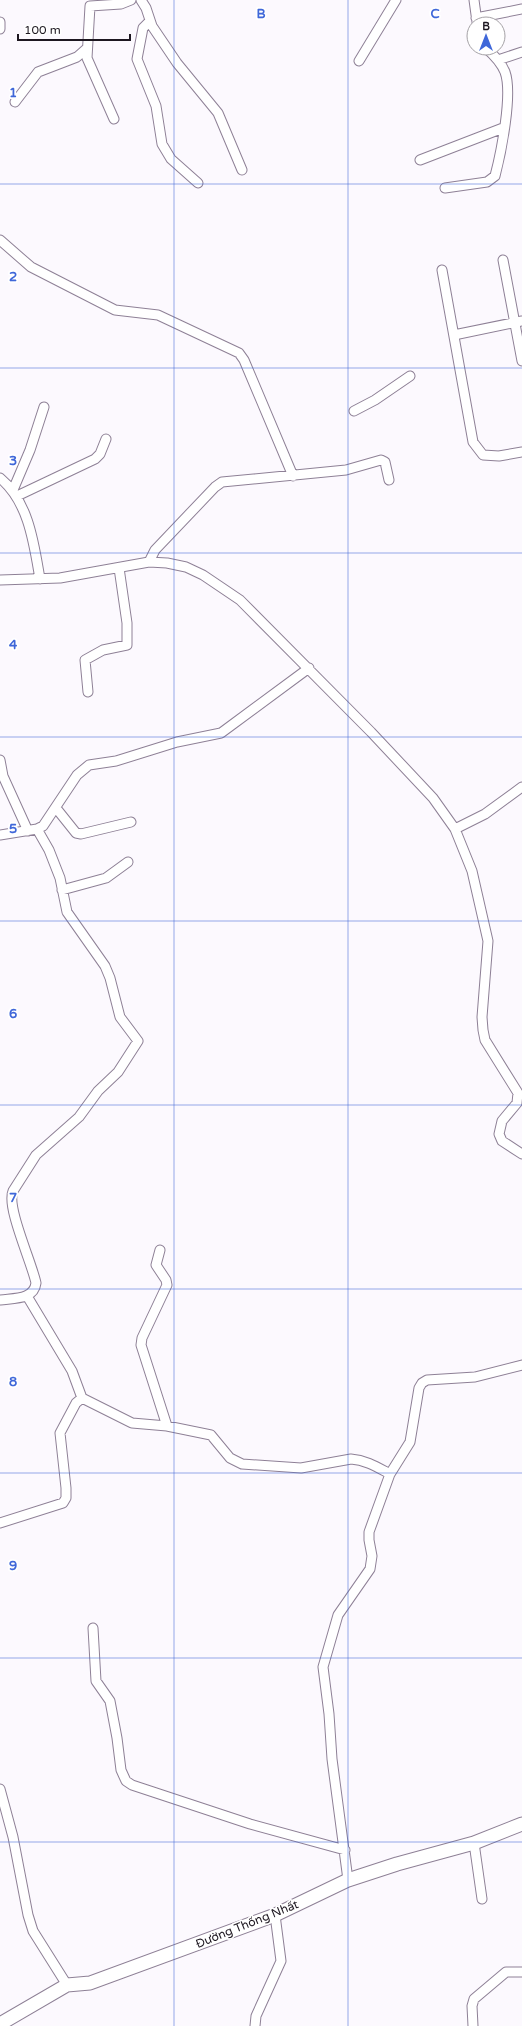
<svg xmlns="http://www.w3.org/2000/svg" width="522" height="2026" font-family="'Varela Round',sans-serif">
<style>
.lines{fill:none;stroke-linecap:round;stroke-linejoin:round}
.street-casing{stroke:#8e8096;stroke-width:11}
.secondary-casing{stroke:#8e8096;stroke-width:15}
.street{stroke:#fff;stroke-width:9}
.secondary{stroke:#fff;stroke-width:13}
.grid{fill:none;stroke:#3f67d9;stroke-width:1;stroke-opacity:0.55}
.labels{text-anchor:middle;stroke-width:3.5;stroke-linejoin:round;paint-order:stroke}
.street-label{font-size:12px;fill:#1d1720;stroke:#fff}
.grid-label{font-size:13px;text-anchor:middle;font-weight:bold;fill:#3f67d9;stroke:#fff;stroke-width:3.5;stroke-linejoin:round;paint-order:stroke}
</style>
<rect width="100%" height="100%" fill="#fcf9fe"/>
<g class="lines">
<defs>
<path id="street" d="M141,0l5,8 6,18 25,37 41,50 24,57
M474,0l3,22
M476,18l46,-9
M150,21l-7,7 -6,31 19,47 6,38 9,15 27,24
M0,22v7
M498,60l24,-8
M359,61l37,-61
M15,102l23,-30 39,-15 9,-8
M114,119l-27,-61 3,-52 31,-2 10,-4
M420,160l83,-32
M445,188l42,-6 8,-6c6,-23 18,-82 10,-104 -4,-10 -11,-17 -19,-24
M0,240l31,27 84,43 43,5 81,38 5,7 49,116
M503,260l19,101
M442,270l31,172 10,13 16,1 23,-4
M454,335l68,-14
M354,411l21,-11 35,-24
M0,478c29,24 34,66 40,101
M13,490l17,-40 14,-43
M17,496l78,-37 5,-5 6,-15
M149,562l6,-12 60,-63 7,-5 124,-12 35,-10 4,2 4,18
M0,580l60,-2 89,-16 18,1 19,4 17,8 37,25 131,132 62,66 22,31 17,42 16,70 -6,76 1,13 2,10 33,53 -1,10 -15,18 -3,13 3,7 20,13
M88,692l-3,-32 18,-10 24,-5v-22l-8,-55
M0,760l3,16 25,55
M56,808l20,25 5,1 50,-12
M455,829l30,-15 37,-27
M0,835l37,-6 6,-3 34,-51 12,-10 27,-4 61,-19 44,-9 88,-65
M62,890l44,-12 22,-16
M160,1250l-4,15 10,15 1,5 -25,53 -1,7 26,81
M27,1296l45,75 10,27 50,25 35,3 44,9 19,23 12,6 59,4 50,-9c15,1 26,8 39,15
M0,1300c13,-2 34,0 36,-17 -4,-20 -30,-76 -23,-92l23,-36 43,-38 19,-26 20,-19 20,-31 -18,-24 -10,-39 -5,-12 -38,-54 -7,-34 -11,-28 -12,-21
M0,1523l63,-20 3,-5v-10l-6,-55 16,-30 6,-5
M93,1628l3,53 14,20 7,37 4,32 5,11 6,4 118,39 95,26
M0,1789l13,48 15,78 5,16 34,54
M474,1843l8,56
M348,1880l-16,-121 -3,-45 -6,-47 15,-52 32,-46 2,-13 -3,-16v-8l21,-58 20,-32 9,-54 3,-5 5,-3 48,-3 47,-12
M255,2026l1,-10 25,-55 -6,-46
M473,2026l-1,-20 2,-7 32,-27h16"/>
<path id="secondary" d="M0,2024l67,-39 23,-2 185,-68 73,-35 49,-16 77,-21 48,-19"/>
</defs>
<use href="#street" class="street-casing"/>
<use href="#secondary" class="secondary-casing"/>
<use href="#street" class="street"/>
<use href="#secondary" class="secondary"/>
</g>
<path class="grid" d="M174,0v2026M348,0v2026M0,184h522M0,368h522M0,553h522M0,737h522M0,921h522M0,1105h522M0,1289h522M0,1473h522M0,1658h522M0,1842h522"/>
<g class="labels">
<g class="street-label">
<text transform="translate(247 1924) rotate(-22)" y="4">Đường Thống Nhất</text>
</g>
</g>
<g class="grid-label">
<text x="261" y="18">B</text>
<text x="435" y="18">C</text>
<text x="13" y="97">1</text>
<text x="13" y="281">2</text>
<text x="13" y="465">3</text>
<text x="13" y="649">4</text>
<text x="13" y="833">5</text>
<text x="13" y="1018">6</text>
<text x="13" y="1202">7</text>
<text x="13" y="1386">8</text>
<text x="13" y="1570">9</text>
</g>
<g transform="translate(486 36)"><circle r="19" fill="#ffffff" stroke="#a5a2a6"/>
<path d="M0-3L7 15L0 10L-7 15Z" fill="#3f67d9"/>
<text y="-6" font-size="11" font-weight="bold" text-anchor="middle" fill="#1d1720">B</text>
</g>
<path d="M18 34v6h112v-6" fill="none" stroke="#1d1720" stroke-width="2"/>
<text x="24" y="34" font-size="12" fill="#1d1720" stroke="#ffffff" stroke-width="3" paint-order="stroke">100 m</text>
</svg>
